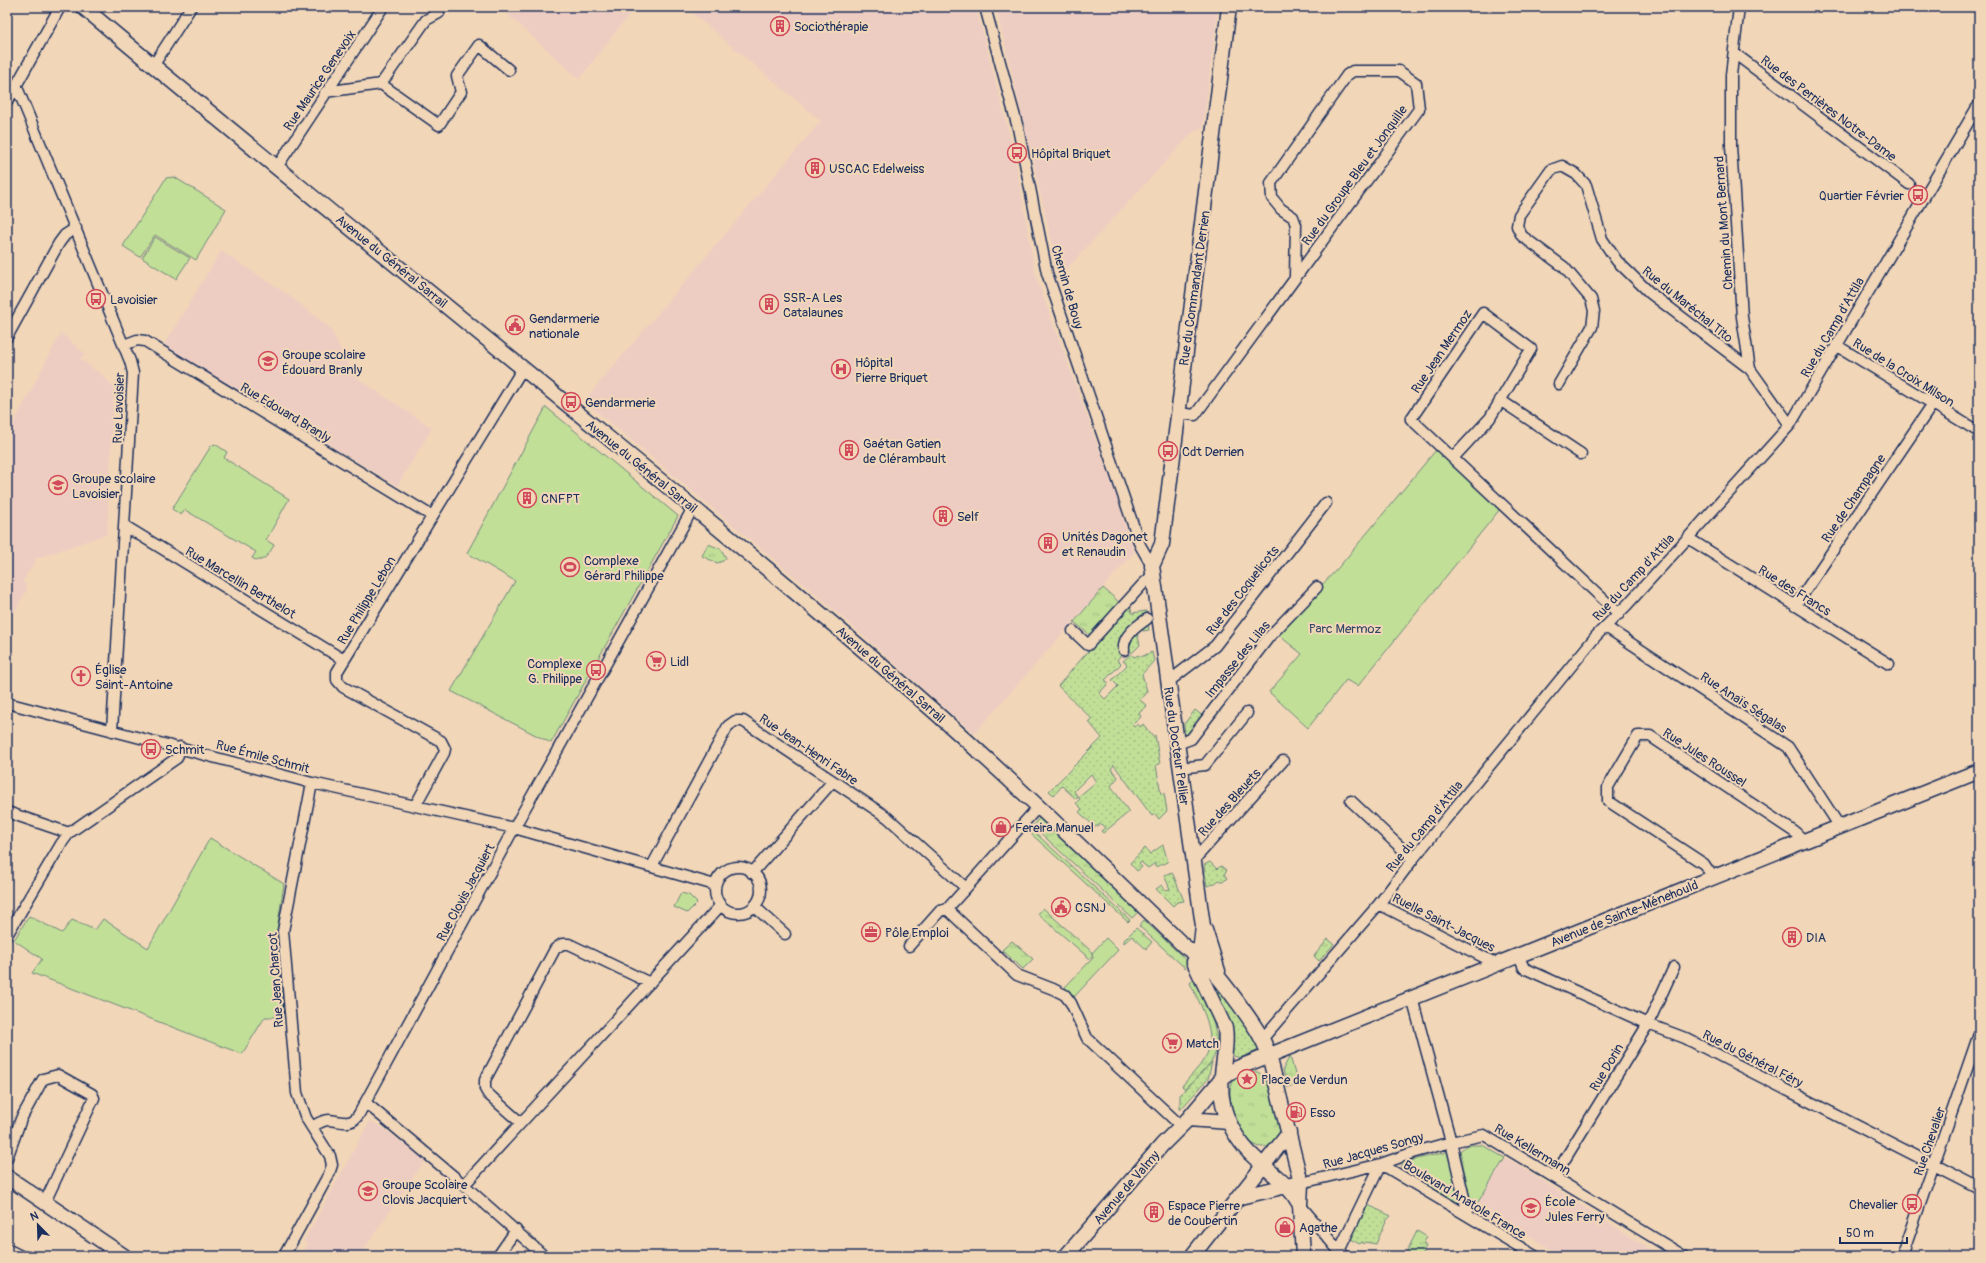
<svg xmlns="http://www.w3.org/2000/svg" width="1986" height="1263" font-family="Pangolin,sans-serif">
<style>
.built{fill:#edcdc2}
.grass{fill:url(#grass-tufts);stroke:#6e877a}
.park{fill:#c1df97;stroke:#6e877a}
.garden{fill:url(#garden-dots);stroke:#6e877a;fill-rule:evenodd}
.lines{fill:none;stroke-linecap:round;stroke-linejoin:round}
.street-casing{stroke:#1b2f5e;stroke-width:13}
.secondary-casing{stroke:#1b2f5e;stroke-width:17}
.street{stroke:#f1d6b8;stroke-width:10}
.secondary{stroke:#f1d6b8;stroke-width:14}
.labels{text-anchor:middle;stroke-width:4;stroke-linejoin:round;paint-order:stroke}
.poi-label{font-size:13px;fill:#1b2f5e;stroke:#f1d6b8;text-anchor:start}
.street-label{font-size:13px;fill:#1b2f5e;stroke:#f1d6b8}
.park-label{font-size:13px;fill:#344967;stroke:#f1d6b8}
</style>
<defs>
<pattern id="grass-tufts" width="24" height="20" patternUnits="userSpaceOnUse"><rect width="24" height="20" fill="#c1df97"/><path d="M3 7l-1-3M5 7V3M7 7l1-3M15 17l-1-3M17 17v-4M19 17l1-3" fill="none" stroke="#a5c085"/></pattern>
<pattern id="garden-dots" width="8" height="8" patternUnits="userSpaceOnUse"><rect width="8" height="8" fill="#c1df97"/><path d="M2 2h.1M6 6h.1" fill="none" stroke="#a5c085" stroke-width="1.8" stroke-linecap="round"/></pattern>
</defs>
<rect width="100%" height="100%" fill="#f1d6b8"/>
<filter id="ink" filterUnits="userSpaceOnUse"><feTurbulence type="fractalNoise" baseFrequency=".025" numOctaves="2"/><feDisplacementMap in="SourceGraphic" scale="8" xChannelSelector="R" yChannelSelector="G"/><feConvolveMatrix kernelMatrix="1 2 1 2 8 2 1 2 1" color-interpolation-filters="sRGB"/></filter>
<g filter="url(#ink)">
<path class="built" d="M500,7h135l-56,72z
M685,7h291l38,145 22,125 80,218 18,57 -160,182 -156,-138 -234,-195 237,-280z
M996,7h222l-15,120 -11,6 -132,143z
M221,251l66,43 43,34 24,48 78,52 -35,58 -233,-141z
M61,333l24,21 -5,5 22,16 12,13 -7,146 -70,24 -14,23 4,8 -20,36v-189z
M370,1121l13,7 42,32 -66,96h-58l7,-12 -4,-3z
M1506,1158l32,20 122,78h-98l-75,-47 -3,3 -9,-5z"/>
<path class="grass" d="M708,544l13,5 5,9 -3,3 -6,2 -15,-7z
M1103,588l16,14 -29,33 -16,-13z
M1039,818l99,94 -6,6 -99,-92z
M1030,828l100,92 -2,2 -100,-91z
M1043,908l48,43 2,5 -3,3 -52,-45z
M1144,920l43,41 -2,7 -46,-42z
M1136,928l16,14 -6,7 -14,-13 -8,7v-3z
M1328,939l6,5 -15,17 -5,-5z
M1012,941l21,18 -10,10 -21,-19z
M1193,980c12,20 34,60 18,82 -7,10 -18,19 -26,27l-3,-3c7,-9 17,-18 23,-28 14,-24 -5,-53 -15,-75z
M1290,1056l8,29 -11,2 -4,-18z
M1247,1071c6,0 11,0 15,4 7,5 18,46 18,56 -1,7 -5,11 -10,15 -5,1 -10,2 -15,-1 -7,-3 -12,-12 -15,-19 -10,-19 -19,-46 7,-55z
M1417,1231l10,6 -4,7 3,2 -5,10h-10l-5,-3z"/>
<path class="park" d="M174,177l52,32 -30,51 -41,-25 -15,22 -17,-11 43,-68z
M155,237l35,21 -14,21 -34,-21z
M546,407l132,109 -127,227 -100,-52 64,-110 -48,-28z
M215,444l12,8 -3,6 65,41 -23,41 8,5c-5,9 -11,20 -22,13l4,-6 -71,-42 -4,5 -9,-6 39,-63z
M1436,450l64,59 -142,177 -12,-6 -38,48 -39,-36 33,-38 -26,-21 63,-66z
M210,838l74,46 -7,46 6,87h-18l-23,37 -210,-81 10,-14 -28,-19 15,-24 33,17 10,-13 23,10 8,-11 45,29z
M681,893l8,2 8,8 -10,10 -13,-6z
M1106,938l12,12 -44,47 -9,-10 28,-29 -1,-5z
M1467,1145h15l23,13 -30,49 -4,-4 -11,-52z
M1447,1152l10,37 6,14h-4l-36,-21h-5l-16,-11v-7l2,-2z"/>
<path class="garden" d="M1130,603l2,10 14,-2 3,19 -6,1 -1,-4 -6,1 4,17 -8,8 -5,-5 -10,12 4,4 -16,16 4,3 -10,10 6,6 13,-13 -6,-6 15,-15 -4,-4 8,-7 3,3 5,-2 2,2 11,-5 2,9 -12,13 5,17 -7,9 7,6 -8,7 2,4 -9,8 2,2 4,-3 2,3 3,-3 10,13 2,-2 5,29 -4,1 5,29 3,-1 3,18 -8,8 -4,-5 -3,2 -38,-51 -3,4 7,8 -7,9 18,26 -26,21 -2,-2 4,-3 -4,-4 -6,3 -16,-15 3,-3 -6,-6 4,-4 -1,-2 -3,2 -14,-13 -8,9 -5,-4 53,-53 -13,-16 3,-3 -34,-33zM1091,774l5,8 -18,15 -4,-6z
M1195,710l9,7 -19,22 -1,-15z
M1163,845l5,17 -13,5v-4l-7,5 -7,-6 -2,2 3,3 -5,4 -7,-8 15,-15 5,6z
M1210,862l7,7 4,-3 6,5 -3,3 3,4 -4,4 -4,-2 -5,4 -7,2 -3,-21z
M1172,872l12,29 -7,1 -4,4 -17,-17 6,-4 3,5 5,-1 -6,-14z
M1206,972l41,50 14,27 -21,9 -9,-3 1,-27z
M1212,1062l-4,17 -28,31v-15z
M1366,1204l25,12 -5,5 -10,23 -11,-2 -2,2 -2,-2 -2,2 -9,-6z"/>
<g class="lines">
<defs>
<path id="street" d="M985,7l33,121 29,145 93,272 12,21
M1739,7l-8,68v71l11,171 8,52 40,56
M1734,53l175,131
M153,66l38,-59
M381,84l45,-64 13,-7
M16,85l114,276 3,12 -21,358
M325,92l56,-8 58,41 22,-33 -4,-16 22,-31 30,25
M7,102l53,-95
M277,167l106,-160
M7,337l52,-94 6,-8 11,-7
M124,345l13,-5 8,1 287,175
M1836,345l143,87
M1559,384l33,-57 2,-16 -3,-12 -27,-32 -42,-31 -5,-10 2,-11 32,-45 11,-4 14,8 10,11 16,54 15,22 33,32 100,76
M1500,400l81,54
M1178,413l17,2 224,-306 -3,-26 -17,-12h-46l-6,4 -76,108 1,15 9,11 12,8 3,8 -1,52
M1453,458l37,-40 41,-69 -48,-36 -72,106 208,195
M125,526l219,134
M1688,538l201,126
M1795,606l137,-201
M1606,627l182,120 52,80
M1073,631l15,14 54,-60 11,-10
M1124,650c-2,-14 13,-24 23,-31
M1168,682l47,-36 111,-143
M7,703l305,80 202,45 201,57
M1177,744l14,-5 78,-102 48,-50
M1180,768l25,-3 42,-52
M1351,801l62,58
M415,806l29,-53 1,-4 -4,-8 -98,-54 -6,-7v-8l186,-304
M7,812l62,21
M1194,860l89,-99
M652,866l76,-140 7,-5h8l144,96 79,71
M715 890a23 23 0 1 1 46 0a23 23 0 1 1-46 0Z
M752,873l81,-92
M1713,877l-9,-13 -96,-63v-14l30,-51h12l146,97 8,8
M1379,904l118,60
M754,906l31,28
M947,909l70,66 36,14 12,6 6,8 16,35 94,88
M7,935l54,-91 8,-11 108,-75 3,-11
M909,946l31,-35 7,-2 19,-21 72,-81
M1518,955l6,13 124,56 37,14 294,150
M1412,998l39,144 17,73
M1263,1038l116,-134 34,-45 183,-223 31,-31 163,-180 189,-321
M366,1103l98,82 80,71
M521,1123l-33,-29 -3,-5v-9l70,-131 7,-5h7l81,39
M312,1127c5,-3 10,-7 17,-7 13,1 22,7 30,-6l155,-286 179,-320
M7,1158l14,-39 22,-40 15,-4 34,19 2,4 -49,104
M1381,1164l154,92
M1554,1177l94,-153 26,-57
M1301,1183l80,-19 31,-11 39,-11 33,-7 200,121
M464,1185l257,-280
M1300,1205l39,46 6,5
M7,1249l14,7
M1339,1251l42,-87
M105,1256l6,-9
M284,1256l45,-82 3,-9 -2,-9 -24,-38 -9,-25 -14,-162 29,-148
M498,1256l18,-26
M1902,1256l77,-222"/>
<path id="secondary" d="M83,7c173,145 348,287 523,429 111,91 222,182 329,276 85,76 168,155 249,234 24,16 38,35 55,58 12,17 23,31 30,51l32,128 -1,22 3,51
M1205,930l13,41
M1194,962l31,66c4,23 -7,46 -3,70 3,23 17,46 34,61 18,17 32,24 44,46
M1198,970l5,-44 -51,-360 10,-22 67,-537
M1188,1119l41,3
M7,1177l117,79
M1240,1197l55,-13
M1066,1256l96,-111 26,-26 33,-39 14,-11 744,-298
M1192,1256l97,-123"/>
</defs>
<use href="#street" class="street-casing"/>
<use href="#secondary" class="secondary-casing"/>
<use href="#street" class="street"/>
<use href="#secondary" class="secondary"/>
</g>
</g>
<defs>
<symbol id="building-ring" viewBox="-11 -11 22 22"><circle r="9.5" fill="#f1d6b8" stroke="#d1495b" stroke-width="1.5"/><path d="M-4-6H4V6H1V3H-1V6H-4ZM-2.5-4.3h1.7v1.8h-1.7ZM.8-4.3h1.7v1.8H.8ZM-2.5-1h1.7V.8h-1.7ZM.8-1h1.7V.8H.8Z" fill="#d1495b"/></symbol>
<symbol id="bus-ring" viewBox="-11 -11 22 22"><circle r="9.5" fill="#f1d6b8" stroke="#d1495b" stroke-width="1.5"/><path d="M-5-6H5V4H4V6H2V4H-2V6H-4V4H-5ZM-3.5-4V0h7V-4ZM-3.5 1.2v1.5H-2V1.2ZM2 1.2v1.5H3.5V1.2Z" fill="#d1495b"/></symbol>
<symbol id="civic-ring" viewBox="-11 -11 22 22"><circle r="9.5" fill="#f1d6b8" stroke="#d1495b" stroke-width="1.5"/><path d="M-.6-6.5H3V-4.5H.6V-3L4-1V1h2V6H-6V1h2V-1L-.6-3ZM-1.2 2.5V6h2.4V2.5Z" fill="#d1495b"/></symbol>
<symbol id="school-ring" viewBox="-11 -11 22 22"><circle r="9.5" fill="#f1d6b8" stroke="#d1495b" stroke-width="1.5"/><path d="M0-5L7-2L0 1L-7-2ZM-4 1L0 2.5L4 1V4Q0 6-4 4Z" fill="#d1495b"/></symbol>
<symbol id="hospital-ring" viewBox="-11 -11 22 22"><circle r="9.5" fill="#f1d6b8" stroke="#d1495b" stroke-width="1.5"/><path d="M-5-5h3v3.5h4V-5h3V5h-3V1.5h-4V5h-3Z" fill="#d1495b"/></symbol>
<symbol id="stadium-ring" viewBox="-11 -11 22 22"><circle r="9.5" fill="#f1d6b8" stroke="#d1495b" stroke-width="1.5"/><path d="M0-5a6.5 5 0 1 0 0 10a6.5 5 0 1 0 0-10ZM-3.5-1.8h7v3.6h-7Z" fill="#d1495b"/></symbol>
<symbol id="supermarket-ring" viewBox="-11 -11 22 22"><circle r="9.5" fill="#f1d6b8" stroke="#d1495b" stroke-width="1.5"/><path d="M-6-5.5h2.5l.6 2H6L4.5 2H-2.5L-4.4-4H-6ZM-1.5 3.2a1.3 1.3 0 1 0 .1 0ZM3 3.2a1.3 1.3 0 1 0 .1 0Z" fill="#d1495b"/></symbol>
<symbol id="church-ring" viewBox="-11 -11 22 22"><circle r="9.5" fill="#f1d6b8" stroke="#d1495b" stroke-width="1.5"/><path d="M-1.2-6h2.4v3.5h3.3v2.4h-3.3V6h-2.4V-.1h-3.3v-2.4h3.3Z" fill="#d1495b"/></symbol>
<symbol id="shop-ring" viewBox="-11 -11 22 22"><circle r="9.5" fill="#f1d6b8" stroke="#d1495b" stroke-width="1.5"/><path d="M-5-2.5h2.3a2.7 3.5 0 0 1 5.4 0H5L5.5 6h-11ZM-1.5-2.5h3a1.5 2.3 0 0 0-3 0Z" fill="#d1495b"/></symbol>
<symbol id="office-ring" viewBox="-11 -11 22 22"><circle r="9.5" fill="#f1d6b8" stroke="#d1495b" stroke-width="1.5"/><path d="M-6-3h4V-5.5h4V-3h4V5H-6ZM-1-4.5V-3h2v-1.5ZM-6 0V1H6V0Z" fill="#d1495b"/></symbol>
<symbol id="sight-ring" viewBox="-11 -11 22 22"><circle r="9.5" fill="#f1d6b8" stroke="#d1495b" stroke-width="1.5"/><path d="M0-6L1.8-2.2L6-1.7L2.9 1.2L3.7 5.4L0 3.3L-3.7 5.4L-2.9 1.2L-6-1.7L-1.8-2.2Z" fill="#d1495b"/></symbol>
<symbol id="fuel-ring" viewBox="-11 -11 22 22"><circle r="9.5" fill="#f1d6b8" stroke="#d1495b" stroke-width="1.5"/><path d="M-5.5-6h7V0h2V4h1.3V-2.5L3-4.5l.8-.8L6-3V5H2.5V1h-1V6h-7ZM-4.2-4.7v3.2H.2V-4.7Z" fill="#d1495b"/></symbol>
</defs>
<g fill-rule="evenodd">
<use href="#building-ring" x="769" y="15" width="22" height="22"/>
<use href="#bus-ring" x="1006" y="142" width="22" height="22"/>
<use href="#building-ring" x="804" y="157" width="22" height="22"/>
<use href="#bus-ring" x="1907" y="184" width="22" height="22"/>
<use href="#bus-ring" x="85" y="288" width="22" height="22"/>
<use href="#building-ring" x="758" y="293" width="22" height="22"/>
<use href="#civic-ring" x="504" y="314" width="22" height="22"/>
<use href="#school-ring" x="257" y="350" width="22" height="22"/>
<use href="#hospital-ring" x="830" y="358" width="22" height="22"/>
<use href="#bus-ring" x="560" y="391" width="22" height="22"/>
<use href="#building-ring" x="838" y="439" width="22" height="22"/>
<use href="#bus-ring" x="1157" y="440" width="22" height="22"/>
<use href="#school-ring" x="47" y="474" width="22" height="22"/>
<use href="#building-ring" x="516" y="487" width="22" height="22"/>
<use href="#building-ring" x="932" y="505" width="22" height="22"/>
<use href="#building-ring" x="1037" y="532" width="22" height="22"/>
<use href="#stadium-ring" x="559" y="556" width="22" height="22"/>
<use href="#supermarket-ring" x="645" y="650" width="22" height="22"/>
<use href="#bus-ring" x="585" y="659" width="22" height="22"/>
<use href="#church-ring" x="70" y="665" width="22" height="22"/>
<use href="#bus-ring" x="140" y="738" width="22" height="22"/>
<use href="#shop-ring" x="990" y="816" width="22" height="22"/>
<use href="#civic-ring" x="1050" y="896" width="22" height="22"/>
<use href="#office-ring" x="860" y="921" width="22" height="22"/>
<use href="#building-ring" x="1781" y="926" width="22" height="22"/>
<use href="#supermarket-ring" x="1161" y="1032" width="22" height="22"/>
<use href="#sight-ring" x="1236" y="1068" width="22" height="22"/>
<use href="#fuel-ring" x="1285" y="1101" width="22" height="22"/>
<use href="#school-ring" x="357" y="1180" width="22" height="22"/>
<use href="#bus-ring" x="1901" y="1193" width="22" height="22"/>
<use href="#school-ring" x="1520" y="1197" width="22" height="22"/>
<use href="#building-ring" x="1143" y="1201" width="22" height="22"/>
<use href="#shop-ring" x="1274" y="1216" width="22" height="22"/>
</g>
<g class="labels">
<g class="poi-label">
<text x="794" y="31">Sociothérapie</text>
<text x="1031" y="158">Hôpital Briquet</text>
<text x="829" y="173">USCAC Edelweiss</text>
<text x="1904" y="200" text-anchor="end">Quartier Février</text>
<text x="783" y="302">SSR-A Les<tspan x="783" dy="15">Catalaunes</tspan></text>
<text x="110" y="304">Lavoisier</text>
<text x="529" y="323">Gendarmerie<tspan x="529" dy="15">nationale</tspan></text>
<text x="282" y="359">Groupe scolaire<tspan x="282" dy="15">Édouard Branly</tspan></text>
<text x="855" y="367">Hôpital<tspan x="855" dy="15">Pierre Briquet</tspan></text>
<text x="585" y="407">Gendarmerie</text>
<text x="863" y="448">Gaétan Gatien<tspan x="863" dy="15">de Clérambault</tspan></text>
<text x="1182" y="456">Cdt Derrien</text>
<text x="72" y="483">Groupe scolaire<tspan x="72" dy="15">Lavoisier</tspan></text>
<text x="541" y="503">CNFPT</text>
<text x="957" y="521">Self</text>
<text x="1062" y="541">Unités Dagonet<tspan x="1062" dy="15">et Renaudin</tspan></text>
<text x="584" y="565">Complexe<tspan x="584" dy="15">Gérard Philippe</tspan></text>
<text x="670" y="666">Lidl</text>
<text x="582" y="668" text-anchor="end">Complexe<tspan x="582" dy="15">G. Philippe</tspan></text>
<text x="95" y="674">Église<tspan x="95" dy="15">Saint-Antoine</tspan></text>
<text x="165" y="754">Schmit</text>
<text x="1015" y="832">Fereira Manuel</text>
<text x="1075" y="912">CSNJ</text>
<text x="885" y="937">Pôle Emploi</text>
<text x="1806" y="942">DIA</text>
<text x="1186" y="1048">Match</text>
<text x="1261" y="1084">Place de Verdun</text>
<text x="1310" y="1117">Esso</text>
<text x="382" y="1189">Groupe Scolaire<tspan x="382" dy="15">Clovis Jacquiert</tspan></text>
<text x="1545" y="1206">École<tspan x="1545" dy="15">Jules Ferry</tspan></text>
<text x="1898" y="1209" text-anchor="end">Chevalier</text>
<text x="1168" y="1210">Espace Pierre<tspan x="1168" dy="15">de Coubertin</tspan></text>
<text x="1299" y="1232">Agathe</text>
</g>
<g class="street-label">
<text transform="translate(319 80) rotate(-56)" y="5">Rue Maurice Genevoix</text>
<text transform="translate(1829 108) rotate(37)" y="5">Rue des Perrières Notre-Dame</text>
<text transform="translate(1354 175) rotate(-54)" y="5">Rue du Groupe Bleu et Jonquille</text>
<text transform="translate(1723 223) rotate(-94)" y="5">Chemin du Mont Bernard</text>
<text transform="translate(392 261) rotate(39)" y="5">Avenue du Général Sarrail</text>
<text transform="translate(1068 287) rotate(74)" y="5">Chemin de Bouy</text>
<text transform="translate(1194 288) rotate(-82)" y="5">Rue du Commandant Derrien</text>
<text transform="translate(1688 304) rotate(39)" y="5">Rue du Maréchal Tito</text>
<text transform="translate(1832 327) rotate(-60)" y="5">Rue du Camp d'Attila</text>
<text transform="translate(1441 351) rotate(-56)" y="5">Rue Jean Mermoz</text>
<text transform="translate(1904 372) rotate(32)" y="5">Rue de la Croix Milson</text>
<text transform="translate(118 408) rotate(-88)" y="5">Rue Lavoisier</text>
<text transform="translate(286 412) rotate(31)" y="5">Rue Edouard Branly</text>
<text transform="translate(642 466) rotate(39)" y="5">Avenue du Général Sarrail</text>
<text transform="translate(1853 498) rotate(-56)" y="5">Rue de Champagne</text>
<text transform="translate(1633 577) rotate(-47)" y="5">Rue du Camp d'Attila</text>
<text transform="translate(241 582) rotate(31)" y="5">Rue Marcellin Berthelot</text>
<text transform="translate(1242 590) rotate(-52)" y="5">Rue des Coquelicots</text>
<text transform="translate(1795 590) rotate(32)" y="5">Rue des Francs</text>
<text transform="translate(366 600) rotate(-59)" y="5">Rue Philippe Lebon</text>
<text transform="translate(1237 659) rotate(-51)" y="5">Impasse des Lilas</text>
<text transform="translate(891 674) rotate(41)" y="5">Avenue du Général Sarrail</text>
<text transform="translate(1744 702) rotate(33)" y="5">Rue Anaïs Ségalas</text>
<text transform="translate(1177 746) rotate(82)" y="5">Rue du Docteur Pellier</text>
<text transform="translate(809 749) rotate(34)" y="5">Rue Jean-Henri Fabre</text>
<text transform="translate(263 756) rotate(15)" y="5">Rue Émile Schmit</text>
<text transform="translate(1705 757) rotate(33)" y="5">Rue Jules Roussel</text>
<text transform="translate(1229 802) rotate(-48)" y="5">Rue des Bleuets</text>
<text transform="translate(1424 826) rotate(-51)" y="5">Rue du Camp d'Attila</text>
<text transform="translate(465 892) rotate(-62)" y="5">Rue Clovis Jacquiert</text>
<text transform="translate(1624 913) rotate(-22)" y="5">Avenue de Sainte-Ménehould</text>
<text transform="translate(1444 922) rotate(27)" y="5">Ruelle Saint-Jacques</text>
<text transform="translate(275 980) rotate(-94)" y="5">Rue Jean Charcot</text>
<text transform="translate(1753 1058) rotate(27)" y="5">Rue du Général Féry</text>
<text transform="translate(1606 1067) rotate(-59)" y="5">Rue Dorin</text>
<text transform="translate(1929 1141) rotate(-71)" y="5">Rue Chevalier</text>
<text transform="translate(1533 1149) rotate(31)" y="5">Rue Kellermann</text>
<text transform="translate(1373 1150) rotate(-16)" y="5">Rue Jacques Songy</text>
<text transform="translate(1126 1187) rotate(-49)" y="5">Avenue de Valmy</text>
<text transform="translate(1465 1199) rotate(31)" y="5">Boulevard Anatole France</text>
</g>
<g class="park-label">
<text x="1345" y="633">Parc Mermoz</text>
</g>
</g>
<rect width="1986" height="1263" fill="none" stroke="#f1d6b8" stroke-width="24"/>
<rect x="12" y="12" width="1962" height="1239" fill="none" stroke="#1b2f5e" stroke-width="1.5" filter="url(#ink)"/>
<g transform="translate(38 1225) rotate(337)" stroke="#f1d6b8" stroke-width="3" paint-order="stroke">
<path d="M0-3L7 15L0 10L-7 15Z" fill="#1b2f5e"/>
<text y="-6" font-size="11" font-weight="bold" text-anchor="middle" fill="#1b2f5e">N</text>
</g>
<path d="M1840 1237v6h67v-6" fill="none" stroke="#1b2f5e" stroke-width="2"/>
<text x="1846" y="1237" font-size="12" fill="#1b2f5e" stroke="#f1d6b8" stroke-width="3" paint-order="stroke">50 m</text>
</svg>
